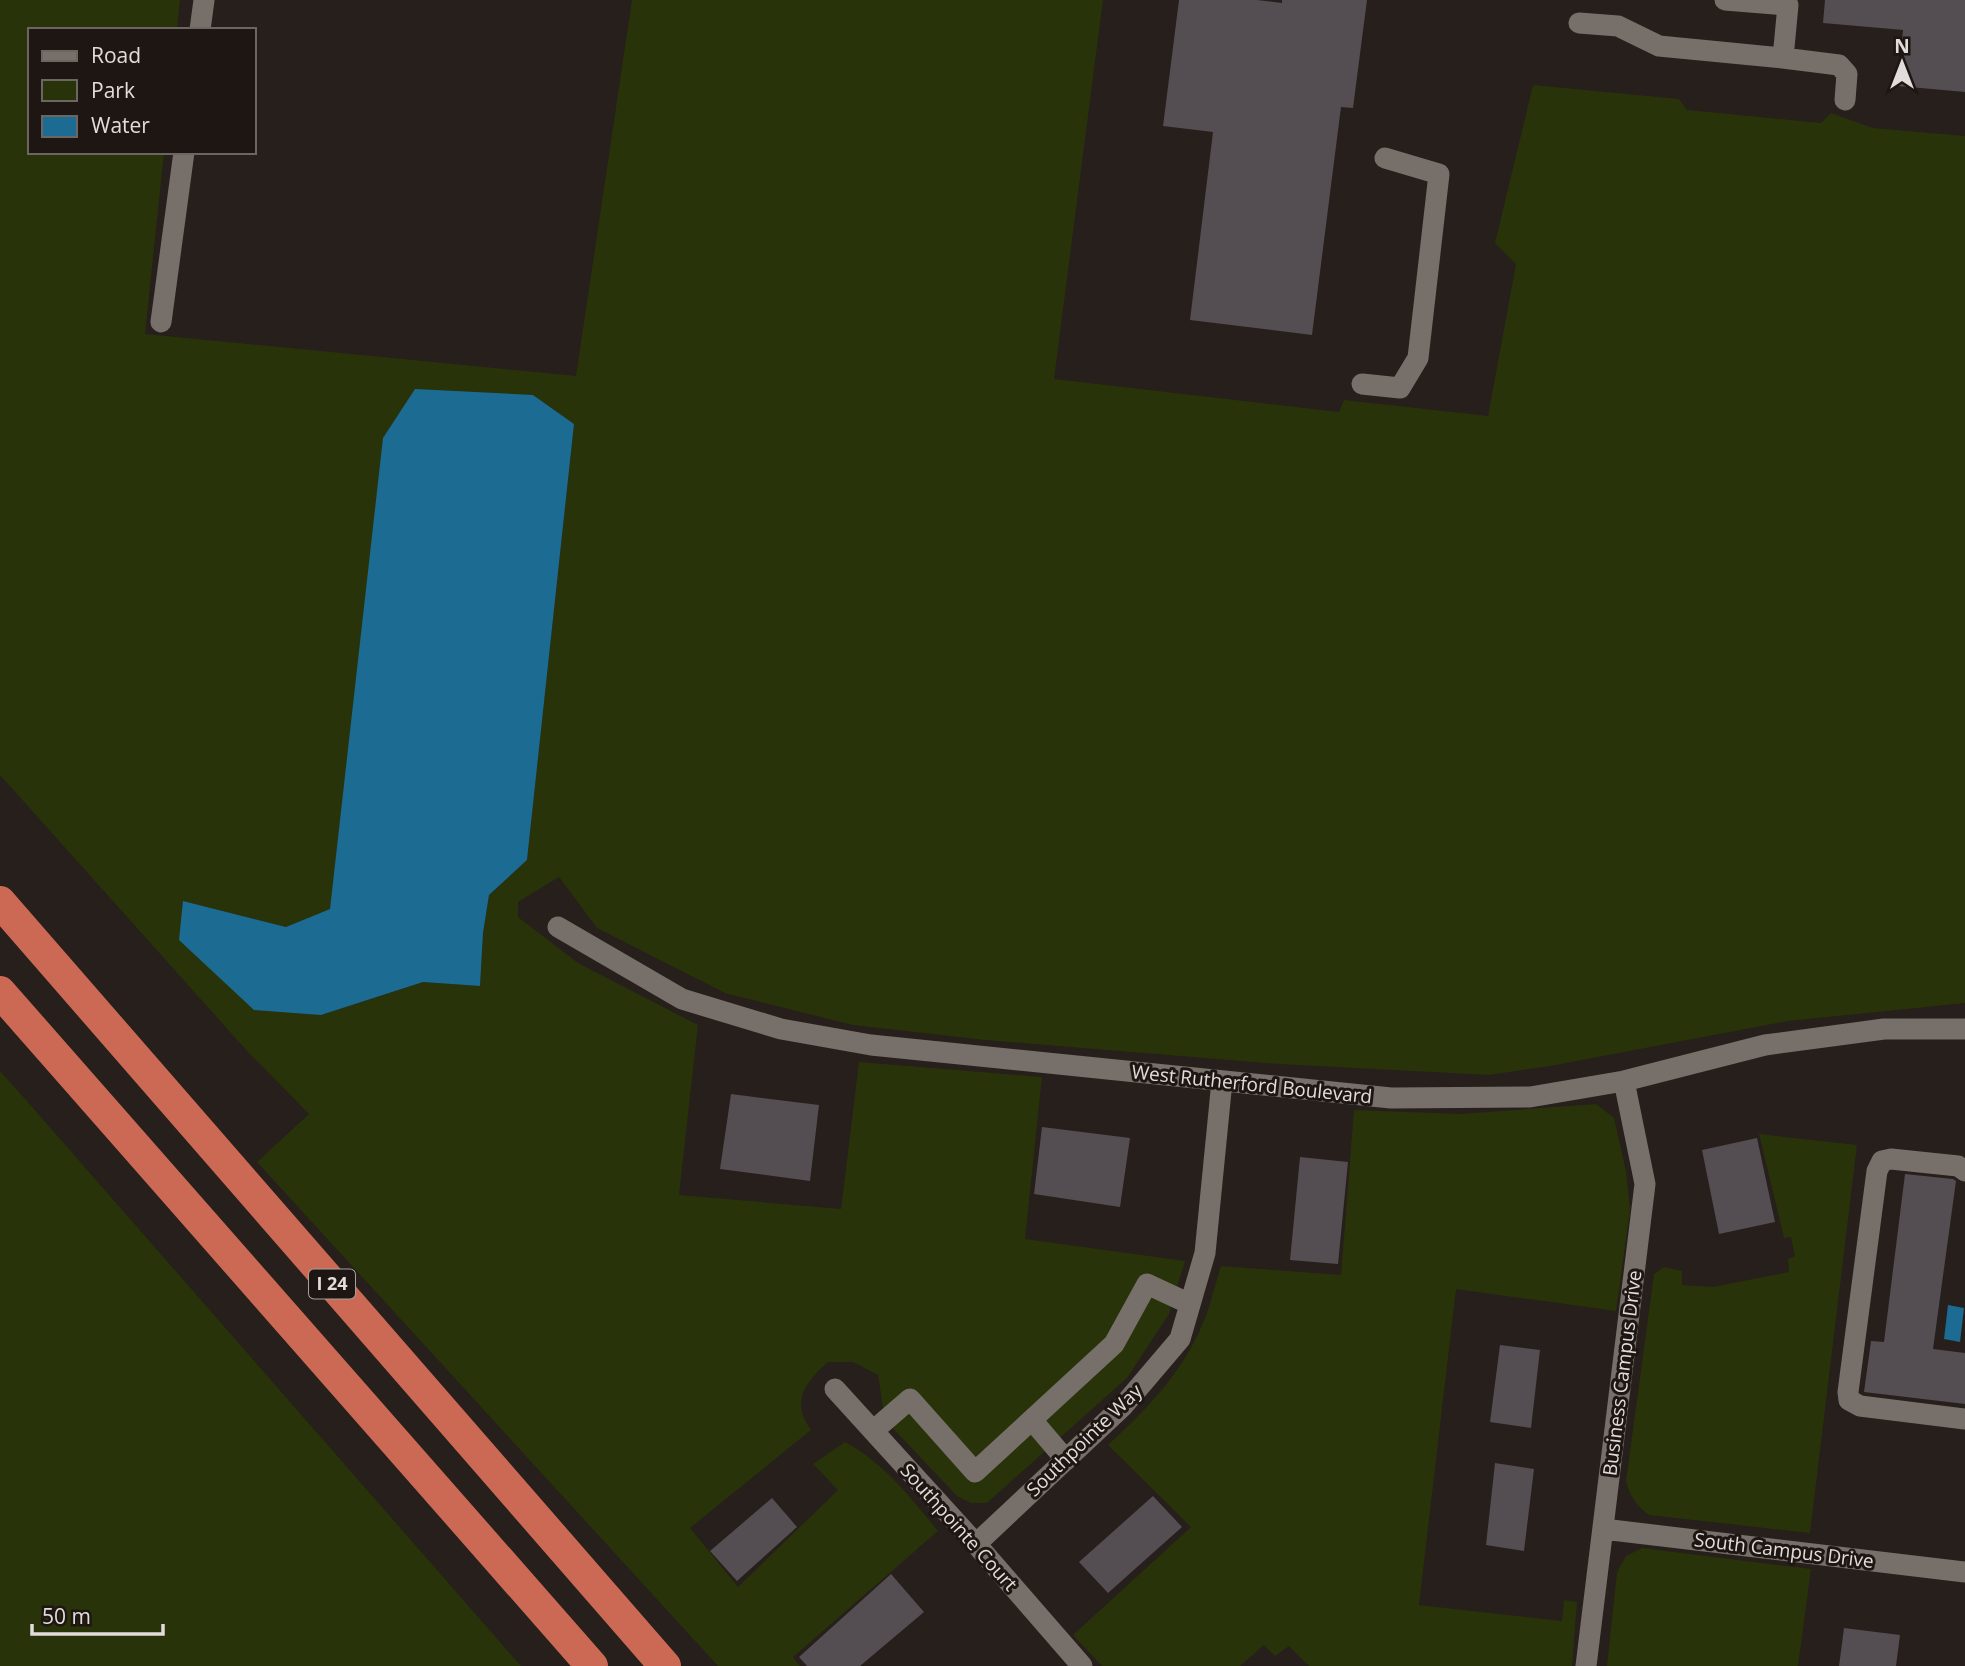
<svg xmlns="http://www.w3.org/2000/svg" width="1965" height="1666" font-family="'Open Sans',sans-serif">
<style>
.green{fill:#29330a;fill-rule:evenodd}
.water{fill:#1c6b93}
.building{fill:#544d52}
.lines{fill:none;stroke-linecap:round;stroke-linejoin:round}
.minor{stroke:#776f6a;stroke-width:21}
.highway{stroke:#cc6954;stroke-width:32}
.labels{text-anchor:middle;stroke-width:6;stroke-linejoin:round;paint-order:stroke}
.shield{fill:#1d1612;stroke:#a7a19e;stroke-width:2}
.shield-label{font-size:18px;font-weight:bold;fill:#e2ddda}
.street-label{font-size:19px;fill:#e2ddda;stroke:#1d1612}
</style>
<rect width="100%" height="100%" fill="#261f1b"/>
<path class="green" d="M0,0h180l-3,30h-147v122h134l-19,182 431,42 56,-376h471l-49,379 285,33 5,-12 144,16 28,-152 -21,-21 38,-158 146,14 8,11 134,13 10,-10 42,15 92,8v867l-177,18 -238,45 -61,9 -210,-11 -294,-24 -132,-15 -128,-32 -128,-65 -38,-51 -41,25v15l60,46 120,62 -19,170 162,14 18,-147 183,15 -17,162 160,22 -16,53 -42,64 -140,125h-16l-14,-7 -72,-76 -7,-45 -25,-13h-25c-22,20 -38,39 -17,68l-121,98 48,59 100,-97 -25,-26 32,-22c38,20 66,56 93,89l-145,126 7,9h-82l-461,-504 52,-48 -61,-62 -248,-277zM533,395l41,29 -47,436 -38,35 -6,38 -3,53 -57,-4 -102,33 -138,-114 103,26 44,-18 6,-44z
M0,1071l26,29 495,566h-521z
M1596,1104l18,14 12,53 4,39 -14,101 -160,-22 -37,316 143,16 2,-21 13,2 -5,64h-263l-20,-20 -14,10 -11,-11 -24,21h-138l-29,-31 118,-108 -83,-82c36,-33 70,-68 91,-113 10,-20 15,-44 22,-66l120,9 13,-165 107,4z
M1759,1134l98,11 -47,388 -161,-18c-13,-9 -19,-19 -23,-34l28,-207 10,-7 18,4v14l31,2 76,-15 -1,-13 7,-3 -4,-19 -7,1z
M1642,1548l169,21 -13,97h-191l10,-94 9,-16z"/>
<path class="water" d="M415,389l118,6 41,29 -47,436 -38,35 -6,38 -3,53 -57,-4 -102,33 -67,-5 -75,-70 4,-39 103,26 44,-18 53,-471z
M1948,1305l16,3 -4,34 -16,-3z"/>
<path class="building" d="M1179,0h78l25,3v-3h85l-14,108 -12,-1 -29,228 -122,-15 23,-188 -50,-6z
M1825,0h140v92l-67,-6 5,-56 -80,-7z
M731,1094l88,11 -9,76 -90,-12z
M1042,1127l88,11 -10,69 -86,-13z
M1757,1138l18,84 -56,12 -17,-84z
M1300,1157l48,5 -10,102 -48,-4z
M1905,1174l48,5 3,2 -23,168 32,4v51l-101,-12 7,-51 13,1z
M1500,1345l40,5 -9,78 -41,-6z
M1495,1463l39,6 -10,82 -38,-6z
M1153,1496l29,31 -74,66 -29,-31z
M772,1498l25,29 -60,54 -27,-30z
M891,1574l33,38 -64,54h-53l-8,-9z
M1844,1628l56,7 -4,31h-57z"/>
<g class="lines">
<path class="minor" d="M1579,23l39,3 41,20 124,12 5,-53 -63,-5
M200,30l4,-30
M1783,58l56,7 8,9 -2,26
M161,322l23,-170
M1362,384l38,4 18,-30 21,-184 -54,-16
M558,927l124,72 99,30 90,16 520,53 139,-1 94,-16 141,-36 119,-16h81
M1965,1171l-7,-5 -67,-7 -9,2 -5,10 -29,221 1,8 11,6 105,13
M835,1389l141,155 106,122
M1032,1420l34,40
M873,1431l37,-32 65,73 139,-128 33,-60 43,20
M1603,1529l362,43
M976,1544l147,-138 57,-67 25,-86 17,-172
M1586,1666l59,-482 -21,-103"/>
<path class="highway" d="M0,902l665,764
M0,992l592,674"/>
</g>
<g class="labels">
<rect class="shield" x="309" y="1269.5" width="46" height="29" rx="5"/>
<g class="shield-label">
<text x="332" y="1290">I 24</text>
</g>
<g class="street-label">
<text transform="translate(1252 1084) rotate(6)" y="7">West Rutherford Boulevard</text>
<text transform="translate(1622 1373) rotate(-83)" y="7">Business Campus Drive</text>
<text transform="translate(1084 1440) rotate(-44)" y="7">Southpointe Way</text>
<text transform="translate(959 1527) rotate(48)" y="7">Southpointe Court</text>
<text transform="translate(1784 1550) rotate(7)" y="7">South Campus Drive</text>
</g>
</g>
<rect x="28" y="28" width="228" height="126" fill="#1d1612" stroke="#6c6662" stroke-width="2"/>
<rect x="42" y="51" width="35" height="10" fill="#776f6a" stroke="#6c6662" stroke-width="2"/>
<text x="91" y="63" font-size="21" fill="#e2ddda">Road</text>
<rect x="42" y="80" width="35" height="21" fill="#29330a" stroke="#6c6662" stroke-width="2"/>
<text x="91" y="98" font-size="21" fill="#e2ddda">Park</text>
<rect x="42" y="116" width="35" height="21" fill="#1c6b93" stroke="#6c6662" stroke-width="2"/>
<text x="91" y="133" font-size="21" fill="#e2ddda">Water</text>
<g transform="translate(1902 63)" stroke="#1d1612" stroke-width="5" paint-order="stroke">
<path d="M0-5L12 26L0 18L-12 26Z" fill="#e2ddda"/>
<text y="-10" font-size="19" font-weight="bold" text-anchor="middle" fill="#e2ddda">N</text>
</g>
<path d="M32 1624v10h131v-10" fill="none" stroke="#e2ddda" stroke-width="3.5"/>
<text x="42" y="1624" font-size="21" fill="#e2ddda" stroke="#1d1612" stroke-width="5" paint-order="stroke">50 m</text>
</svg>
